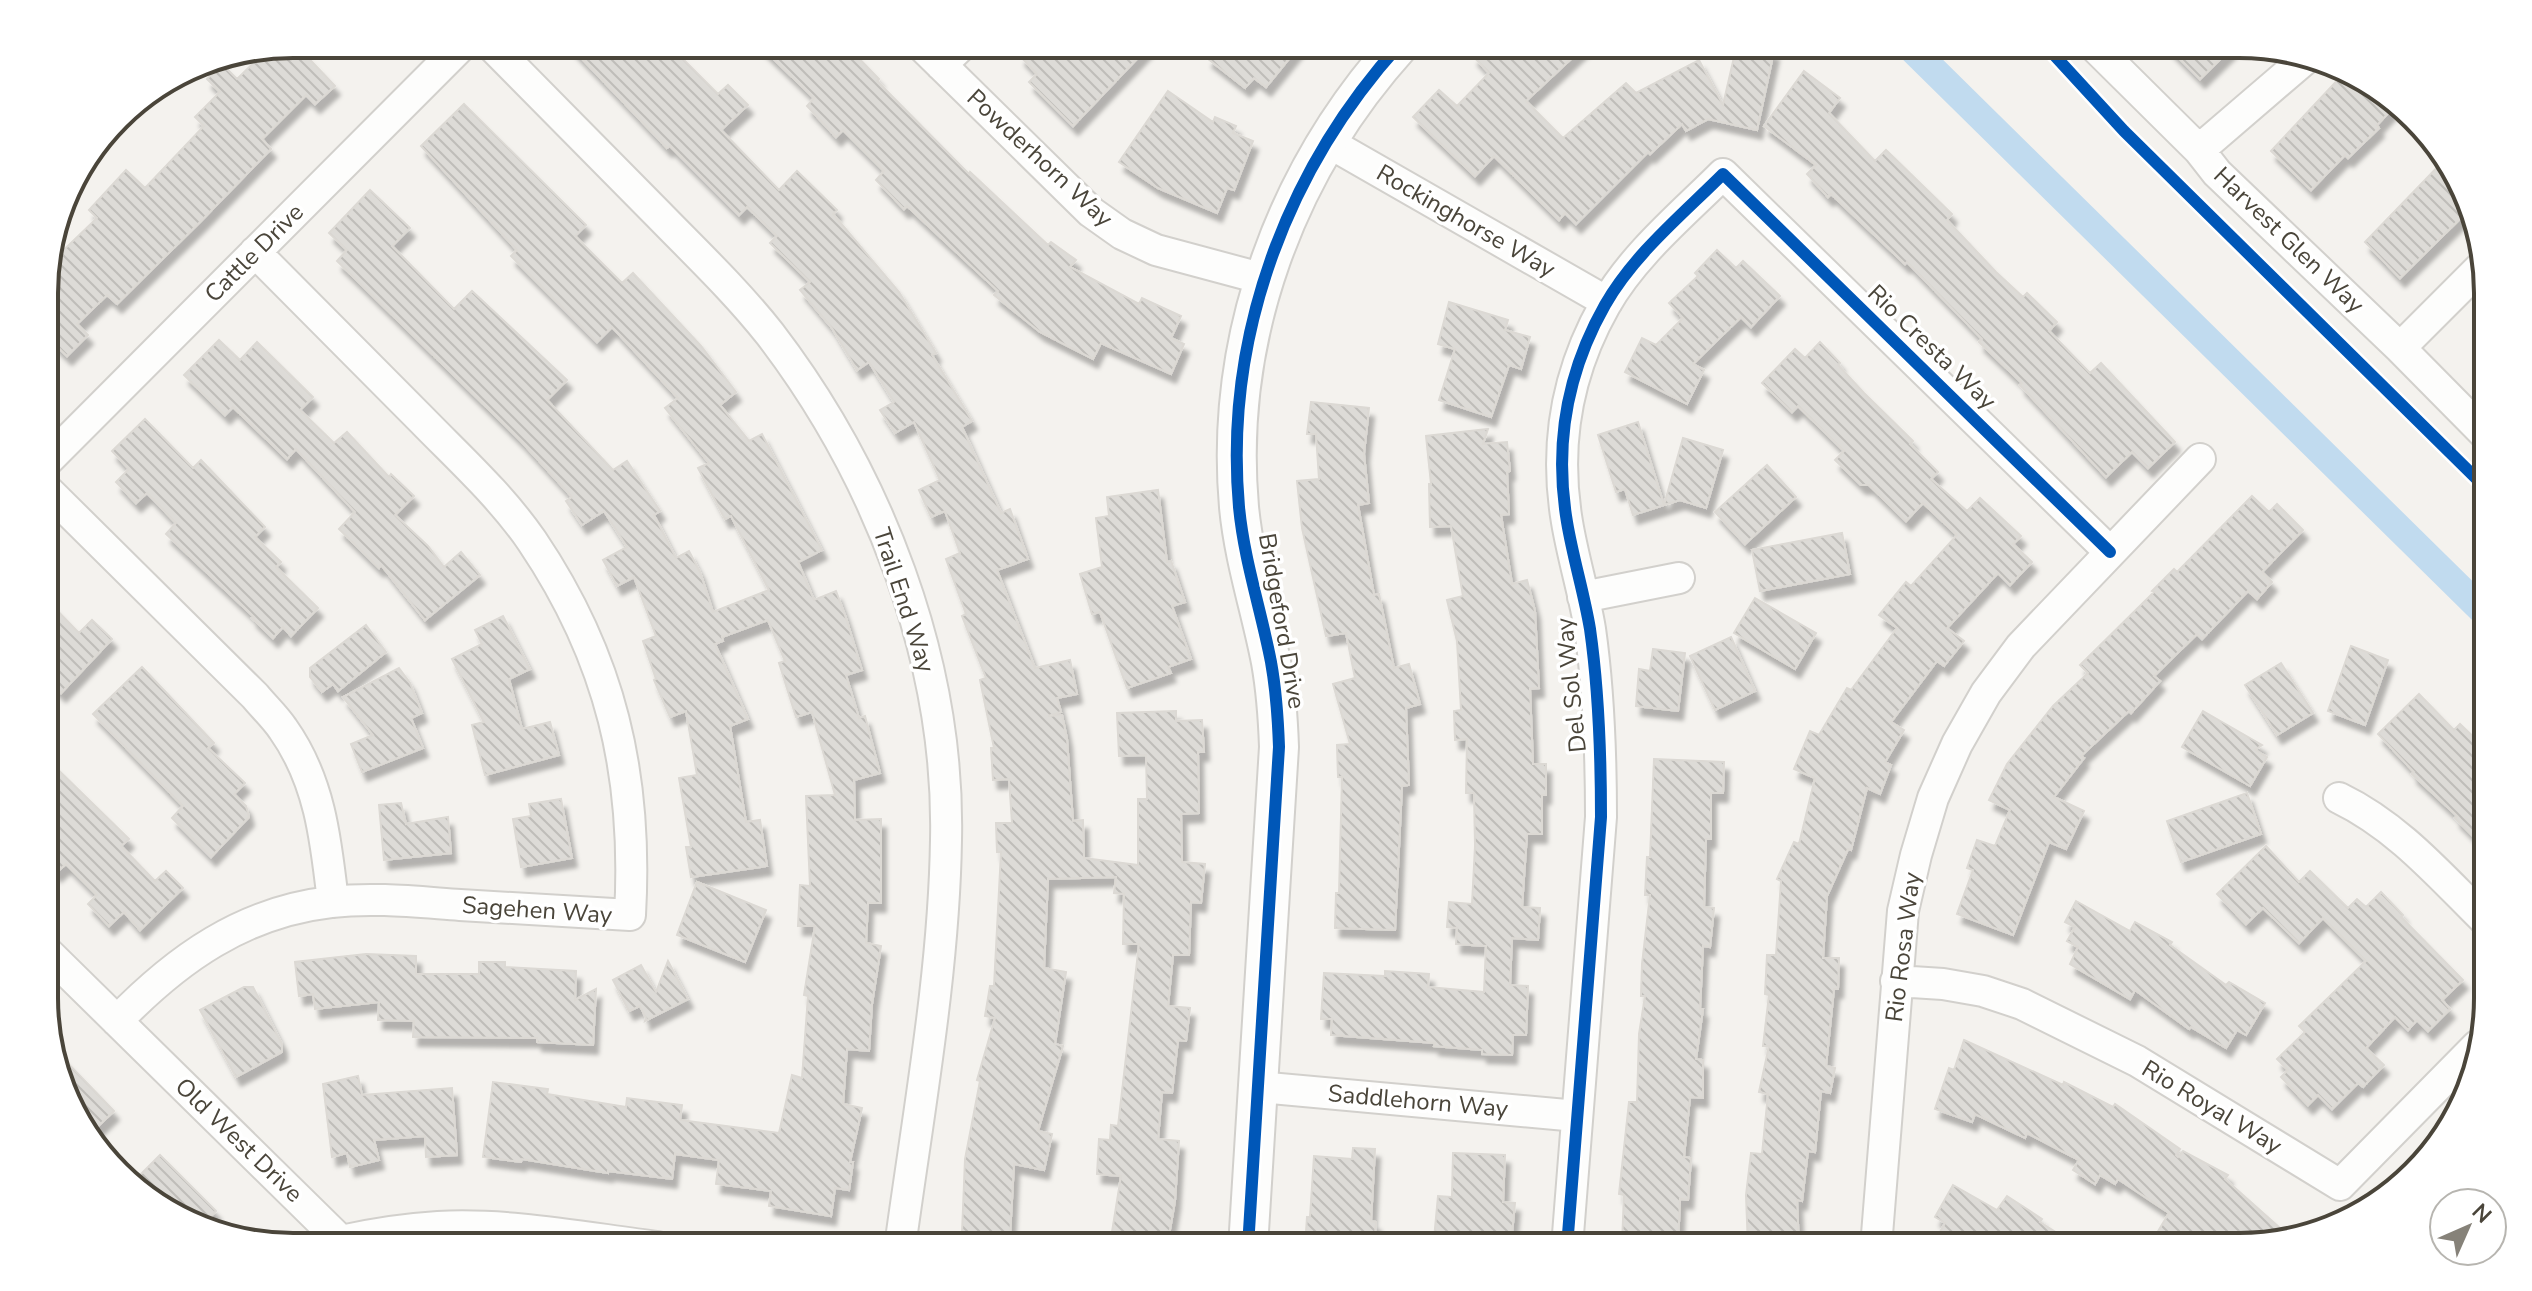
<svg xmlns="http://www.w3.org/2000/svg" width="2532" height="1291" font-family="'Nunito Sans',sans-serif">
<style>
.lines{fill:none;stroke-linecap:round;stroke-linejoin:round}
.canal{stroke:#c1dbef;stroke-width:28}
.building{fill:url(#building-back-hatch);stroke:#dcd9d4;stroke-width:2;filter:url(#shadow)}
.minor-casing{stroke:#d2d0cc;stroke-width:34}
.tertiary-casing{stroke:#d2d0cc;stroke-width:42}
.minor{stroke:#fdfdfc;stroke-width:30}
.tertiary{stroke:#fdfdfc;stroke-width:38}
.cycleway-casing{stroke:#fff;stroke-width:17}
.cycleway{stroke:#0057b8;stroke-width:12}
.labels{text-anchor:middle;stroke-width:7;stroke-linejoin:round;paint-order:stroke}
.street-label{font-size:24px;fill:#4a453a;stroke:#fff}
.rim{fill:none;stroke:#4a453a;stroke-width:4}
</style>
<defs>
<pattern id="building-back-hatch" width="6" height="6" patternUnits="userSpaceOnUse" patternTransform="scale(2)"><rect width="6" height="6" fill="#dddbd7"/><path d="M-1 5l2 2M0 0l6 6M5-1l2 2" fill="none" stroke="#bfbdb9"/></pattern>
<filter id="shadow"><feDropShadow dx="5" dy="9" stdDeviation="2" flood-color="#0004"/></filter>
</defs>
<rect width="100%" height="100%" fill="#f4f2ee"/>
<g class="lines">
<path class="canal" d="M1907,44l580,571"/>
</g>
<path class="building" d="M295,44l40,42 -20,18 -9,-9 -44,44 9,10 -70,72 -84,83 -10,-9 -30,29 11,11 -21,21 -22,-21v-59l2,-10 50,-48 -8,-8 37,-40 19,18 59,-62 -9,-9 25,-25 -13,-13 15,-15 15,15 31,-30z
M568,44h100l50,50 10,-9 20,20 -27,25 58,60 18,-19 40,39 -4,4 66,78 37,61 -4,2 40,66 -10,6 39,86 9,-4 18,50 -31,11 38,98 35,-8 7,34 -20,4 4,14 -13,4 14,-1 5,24 6,82 10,-1 1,38 54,7v-66h9l-1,-44 -27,1 -2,-43 59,-2v10l26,-1 2,32h-6l1,61 -18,1 1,48 23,2 -4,39 -10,-1 -2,53h-16l-5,51 22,2 -4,33 -8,-1 -6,53 -10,-1 -4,47 21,2 -4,60 -7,40 -56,-9 9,-56 -24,-2 2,-35 11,1 1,-15 7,1 21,-182h-16l1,-50 -10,-1 2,-16 -68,2 -4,89 22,4 -11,72 8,2 -25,85 14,3 -8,36 -30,-6 -4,72 -48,-3 3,-74 15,-78 -3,-1 18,-62 -10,-2 5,-30h4l7,-134h-4l-1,-29h16l-3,-44 -16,1 -2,-32h3l-14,-68 6,-2 -24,-62 4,-2 -20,-55 14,-6 -15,-42 -14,6 -12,-27 21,-10 -26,-58 -19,11 -15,-23 14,-8 -25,-40 -12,8 -25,-42 -32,-38 10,-8 -40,-39 7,-7 -30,-29 -8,8 -69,-69 -3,2z
M758,44h87l34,35 -2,2 92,93 1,-2 78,73 3,-3 25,18 -6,7 69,37 3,-6 39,18 -10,22 13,6 -13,30 -70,-31 -8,16 -53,-27 -46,-37 4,-4 -91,-85 -3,3 -28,-29 8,-9 -41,-41 -7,7 -29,-31 7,-8z
M1032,44h119l-78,82 -44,-44 8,-8 -17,-18z
M1218,44h83l-35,43 -12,-9 -9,10 -38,-30z
M1486,44h101l-61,57 37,37 63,-55 10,10 63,-33 24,45 14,-61 37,7 -17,79 -49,-11 -22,12 -4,-7 -32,30 -2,-2 -72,72 -11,-11 -6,7 -65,-64 -19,20 -62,-59 26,-27 18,16 32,-33 -16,-17z
M2165,44h71l-36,35z
M2348,69l45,39 -16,17 2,3 -31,30 -3,-3 -34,35 -40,-39z
M1804,71l36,27 -11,15 46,48 11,-11 66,64 -5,6 49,52 27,25 4,-4 30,29 -8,9 41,42 11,-10 74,79 -27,26 -16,-16 -26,25 -86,-92 2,-2 -43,-41 3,-3 -75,-77 -2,2 -74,-70 -3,3 -21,-23 9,-9 -52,-39z
M1168,91l45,31 2,-5 21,9 -3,7 20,8 -19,49 -7,-2 -10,25 -59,-25 -39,-26z
M464,104l122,121 -11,11 47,47 11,-10 68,73 35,46 -16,13 29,36 13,-7 60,116 -24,12 16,38 22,-9 10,27 16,52 -16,5 13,43 6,-2 15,57 -26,7 1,40 26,-1v84h-13l-2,40 15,3 -9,58 -3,47 -22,-2 -4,55 19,4 -12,54h3l-4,28 -14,-2 -4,28 -62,-10 2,-15 -55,-7 3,-24 -44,-6 -3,25 -64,-8v2l-86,-14 -1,3 -38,-5 10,-75 55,7 -1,5 79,13 1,-9 55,7 -2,15 99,13 13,-58 10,3 6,-82 -4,-1 11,-69h-17l2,-41 10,1 -4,-90 29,-1 -23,-83 -16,5 -17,-54 6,-2 -17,-41 -46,17 1,4 -8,3 33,75 -18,7 16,96 14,-2 7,46 -76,11 -5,-30h5l-12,-69 18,-3 -11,-64 -16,6 -16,-37 2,-1 -13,-38 13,-5 -22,-59 -17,9 -14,-26 24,-13 -23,-36 -22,14 -16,-24 6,-4 -51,-56 -184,-180 10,-11 -18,-17 41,-43 40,38 -18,18 62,63 18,-18 95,89 -20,20 66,70 14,-9 33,50 -6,4 22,43 13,-7 11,21 13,40 56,-22 -38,-74 -6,3 -27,-51 11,-5 -44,-55 13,-10 -66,-71 -15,15 -86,-86 6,-6 -96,-104z
M2447,157l20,55 -67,66 -35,-36z
M1717,250l19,18 7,-7 37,35 -29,31 -10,-10 -48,47 11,6 -17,34 -62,-32 17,-34 14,7 27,-27 -14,-15 29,-27 -3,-3z
M1449,302l59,18 -3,10 25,7 -9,32 -12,-4 -18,52 -52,-17 16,-51 -17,-5z
M219,340l21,20 17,-18 56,55 -13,13 34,33 13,-11 42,45 2,-3 23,22 -19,19 33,31 16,21 17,-15 19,23 -55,45 -44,-55 -2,3 -40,-39 16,-17 -59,-63 -9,10 -54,-52 -8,8 -41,-40z
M1820,342l20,21 -2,2 26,28 49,48 -3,3 28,28 -7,7 36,32 13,-13 41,38 -8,8 19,18 -22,23 -12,-12 -51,55 17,13 -20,25 -7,-5 -46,61 13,8 -19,32 6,3 -11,29 -13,-6 -16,62 -3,-1 -21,47 -4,62h16l-1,31h-4l-8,77 9,2 -5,25 -9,-2 -6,61 -7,-1 -6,50 -5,-1 2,47h-51l-2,-52 5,-42 11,1 6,-60 -9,-2 10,-46h-6l6,-51 -4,-1 2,-39h9l5,-74 -4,-2 17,-37 5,2 16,-66 -21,-9 16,-38 9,4 28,-47 4,2 46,-62 -18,-13 27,-33 5,4 46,-51 -34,-32 -17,18 -37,-36h-8l-26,-25 9,-9 -46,-45 -6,6 -30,-29 33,-34 10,9z
M1311,402l58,6 -5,46 5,49 -11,2 16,90 5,-1 15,74 15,-4 11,40 -14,4 3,77 -7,1 -7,144 -60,-2 1,-35h3l3,-116h-4l-1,-32 13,-1 -17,-60 22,-6 -9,-45 -20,3 -24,-108 -5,-47 22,-2 -3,-45h-9z
M145,419l48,49 8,-8 64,67 -10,10 26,25 -5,5 42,41 -27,28 -8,-9 -10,11 -21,-20 2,-1 -88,-83 10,-11 -29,-30 -11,10 -20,-21 13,-13 -17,-18z
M1638,422l26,83 -31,10 -8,-26 -9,3 -18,-57z
M1488,429l-5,15 24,-2 3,29 -3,1 2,42 -8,1 11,69 15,-4 8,31 4,77 -9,1 3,75h13v31h-4v39h-15l-5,73 18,1 -2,32 -26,-2 -2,47 18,1 -2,49h-13l-1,20 -30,-1v-4l-48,-4 1,-3 -104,-8 1,-16h-11l3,-46 61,3v-5l44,3 -1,13 56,5 2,-46 -30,-2 1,-16 -10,-1 2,-25 23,2 3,-58 -1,-53h-8l1,-54 -12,1 -1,-29 7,-1 -4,-69 -10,-41 16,-4 -12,-70 -21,1 -1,-43h2l-5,-48z
M1683,438l40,12 -17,58 -26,-8 -16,5z
M1767,465l29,32 -51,47 -30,-32z
M1158,490l9,72 4,-1 14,41 -13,4 19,53 -23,8 3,6 -44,15 -27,-76 -8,2 -12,-40 22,-7 -6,-49 13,-2 -2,-19z
M2252,496l17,16 8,-8 26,26 -41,42 10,10 -15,17 -9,-8 -46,48 -5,-5 -43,42 6,5 -29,32 -2,-2 -48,45 3,2 -30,39 30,14 -18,38 -17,-7 -36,93 -56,-21 16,-44 -6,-2 10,-28 18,6 15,-36 -21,-10 18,-36 46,-58 35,-33 -8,-8 74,-73 -2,-1 22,-22 3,3z
M1842,533l8,41 -90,17 -8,-41z
M45,598l34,35 13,-13 20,19 -51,54 -16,-15z
M1755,598l61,35 -21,36 -61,-36z
M503,616l27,53 -21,10 13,50 28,-7 9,33 -74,20 -13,-50 12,-3 -32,-63 30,-15 -7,-14z
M366,625l20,27 -48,39 -5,-7 -11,8 -12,-15v-9z
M1731,637l24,54 -40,19 -25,-54z
M2351,646l37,14 -23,65 -37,-14z
M1653,649l32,4 -7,58 -42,-5 3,-37 11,2z
M2281,663l32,50 -36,22 -32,-50z
M142,667l72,76 -6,5 37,35 -11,11 12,12 3,11 -38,40 -39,-39 11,-12 -90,-92z
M399,668l11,15 12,30 -11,5 12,30 -61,24 -11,-28 22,-9 -30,-38z
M2419,694l35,36 6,-6 27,26 1,101 -33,-33 2,-2 -45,-42 2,-2 -36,-38z
M2203,711l59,34 -7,5 12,7 -17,29 -68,-39z
M46,758l83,81 -8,7 34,35 11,-10 17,17 -43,42 -16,-18 -15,14 -21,-22 9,-9 -31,-31 -10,9 -10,-11z
M1654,759l70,3 -1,31h-12v46h-5l-2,68 10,1 -4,39 -7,-1 -3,63h3l-7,50 7,1v38l-13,-1 -6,60 7,1 -3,42 -8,-1 -2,47 -56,-3 2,-48 -5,-1 10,-92h8l2,-68 6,-38h-4l1,-32 8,-69h-5l2,-38h3z
M2247,793l14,41 -80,28 -14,-41z
M561,799l11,59 -51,9 -8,-48 18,-3 -2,-12z
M401,803l5,21 42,-7 3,36 -67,7 -5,-55z
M2266,846l33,36 11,-11 38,37 9,-9 9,8 15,-15 22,23 -2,2 62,63 -21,20 8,9 -22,22 -11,-11 -9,10 -13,-13 -29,31 18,17 -21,22 -5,-4 -26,26 -14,-14 -10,10 -27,-28 7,-7 -11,-11 28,-27 -6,-6 67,-65 -43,-43 -24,25 -36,-35 -17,16 -29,-30z
M697,882l69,28 -21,52 -68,-27z
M2076,901l54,30 5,-9 37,20 -2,3 56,40 3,-3 36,21 -19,32 -9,-5 -11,18 -35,-21 -2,2 -54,-39 -5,9 -60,-35 8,-17 -11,-6 8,-14 -10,-5z
M366,954l50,2v18h63v-12h26v5l71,4 -1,29 21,-11 -3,56 -56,-3v-4l-124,-1 1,-16 -36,-1 1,-18 -64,7 -2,-15 -14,2 -4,-34z
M668,961l20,38 -43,22 1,-3 -6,-12 -11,5 -16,-31 28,-15 15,27z
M244,987h9l29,57v8l-46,25 -36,-67z
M1964,1040l99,45 1,-3 49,25 2,-3 65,45 -4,6 2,2 5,-6 45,24 -3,4 63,56 -33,11h-45l-27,-16 -10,17h-5l-14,-9 15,-25 -51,-34 -3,5 -15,-9 -5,9 -22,-14 6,-10 -52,-27 -2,5 -50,-24 -3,8 -37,-13 14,-41 5,2z
M56,1051l58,60 -25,24 -34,-83z
M358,1076l4,19 90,-7 5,67 -31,2 -1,-21 -51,4 5,20 -29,7 -3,-14 -15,4 -9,-73z
M1353,1148l22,1 -4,72 5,1 -2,25h-69l2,-30h3l4,-61 38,3z
M1453,1153l52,2 -2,47 12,1 -3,31 -26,-3 -1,13 -51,-5 4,-43 14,1z
M160,1155l56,56 -15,15 -18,-4 -49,-41z
M1953,1185l44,25 10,-14 35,23 -2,3 39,25h-129l-14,-8 9,-16 -10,-6z"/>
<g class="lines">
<defs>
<path id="minor" d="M490,44c56,57 112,113 168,170 38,39 78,77 112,120 108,141 180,326 176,506 -2,134 -28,274 -46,407
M920,44l171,168 31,22 34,16 108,29
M2092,44l107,106 18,23 183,175 86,87
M941,65l22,-21
M1326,141l281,161
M2199,150l106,-91
M2400,348l86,-86
M45,463l418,-419
M45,488l210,208c9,11 20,21 28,33 37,52 43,111 50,173
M1583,597l96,-19
M2339,798c60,29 102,79 149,125
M46,951l295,290c32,-7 64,-12 97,-14 72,-4 147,11 220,20
M1896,981l47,3 40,7 39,13 115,57 203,124 137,-139
M117,1021c60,-62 126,-109 214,-119 43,-5 86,0 129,3 56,3 113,7 170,10 8,-140 -19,-257 -98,-374 -31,-45 -72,-82 -110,-121 -56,-56 -112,-112 -167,-168
M1259,1087l318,29
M1567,1247l34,-430c0,-63 -2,-125 -11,-188 -6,-36 -17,-71 -23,-107 -13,-77 0,-150 38,-217 29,-51 78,-91 118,-131l387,378
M1876,1247l27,-336 13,-56 17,-57 24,-54 29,-51 35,-47 179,-187"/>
<path id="tertiary" d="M1248,1247l31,-500c-1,-29 -3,-57 -8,-85 -10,-52 -27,-102 -32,-155 -15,-170 47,-337 161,-463"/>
</defs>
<use href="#minor" class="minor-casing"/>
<use href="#tertiary" class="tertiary-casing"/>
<use href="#minor" class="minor"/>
<use href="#tertiary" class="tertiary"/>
<defs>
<path id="cycleway" d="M2044,44l80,87 363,358
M1248,1247l31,-500c-1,-29 -3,-57 -8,-85 -10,-52 -27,-102 -32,-155 -15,-170 47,-337 161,-463
M1567,1247l34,-430c0,-63 -2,-125 -11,-188 -6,-36 -17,-71 -23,-107 -13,-77 0,-150 38,-217 29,-51 78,-91 118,-131l387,378"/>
</defs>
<use href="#cycleway" class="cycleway-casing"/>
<use href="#cycleway" class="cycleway"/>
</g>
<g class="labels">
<g class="street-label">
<text transform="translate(1040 158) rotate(43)" y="8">Powderhorn Way</text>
<text transform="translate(1466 221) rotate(30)" y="8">Rockinghorse Way</text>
<text transform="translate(2289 240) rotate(44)" y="8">Harvest Glen Way</text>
<text transform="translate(254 253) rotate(-45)" y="8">Cattle Drive</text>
<text transform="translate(1932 347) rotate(44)" y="8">Rio Cresta Way</text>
<text transform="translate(904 600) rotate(72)" y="8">Trail End Way</text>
<text transform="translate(1282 621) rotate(80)" y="8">Bridgeford Drive</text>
<text transform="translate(1571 685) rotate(-96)" y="8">Del Sol Way</text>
<text transform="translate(537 910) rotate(4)" y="8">Sagehen Way</text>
<text transform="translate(1903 947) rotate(-83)" y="8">Rio Rosa Way</text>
<text transform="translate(1418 1101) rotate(5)" y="8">Saddlehorn Way</text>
<text transform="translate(2212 1107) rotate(31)" y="8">Rio Royal Way</text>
<text transform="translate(239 1140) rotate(44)" y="8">Old West Drive</text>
</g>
</g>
<path d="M0 0H2532V1291H0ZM293 58H2239A235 235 0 0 1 2474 293V998A235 235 0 0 1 2239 1233H293A235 235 0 0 1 58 998V293A235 235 0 0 1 293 58Z" fill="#fff" fill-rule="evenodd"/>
<path class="rim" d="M293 58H2239A235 235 0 0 1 2474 293V998A235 235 0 0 1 2239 1233H293A235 235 0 0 1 58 998V293A235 235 0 0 1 293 58Z"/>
<g transform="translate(2468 1227) rotate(45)"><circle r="38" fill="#ffffff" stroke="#b7b5b0" stroke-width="2"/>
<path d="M0-6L14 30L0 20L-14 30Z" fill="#868279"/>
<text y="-12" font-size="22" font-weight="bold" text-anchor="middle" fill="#4a453a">N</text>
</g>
</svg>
